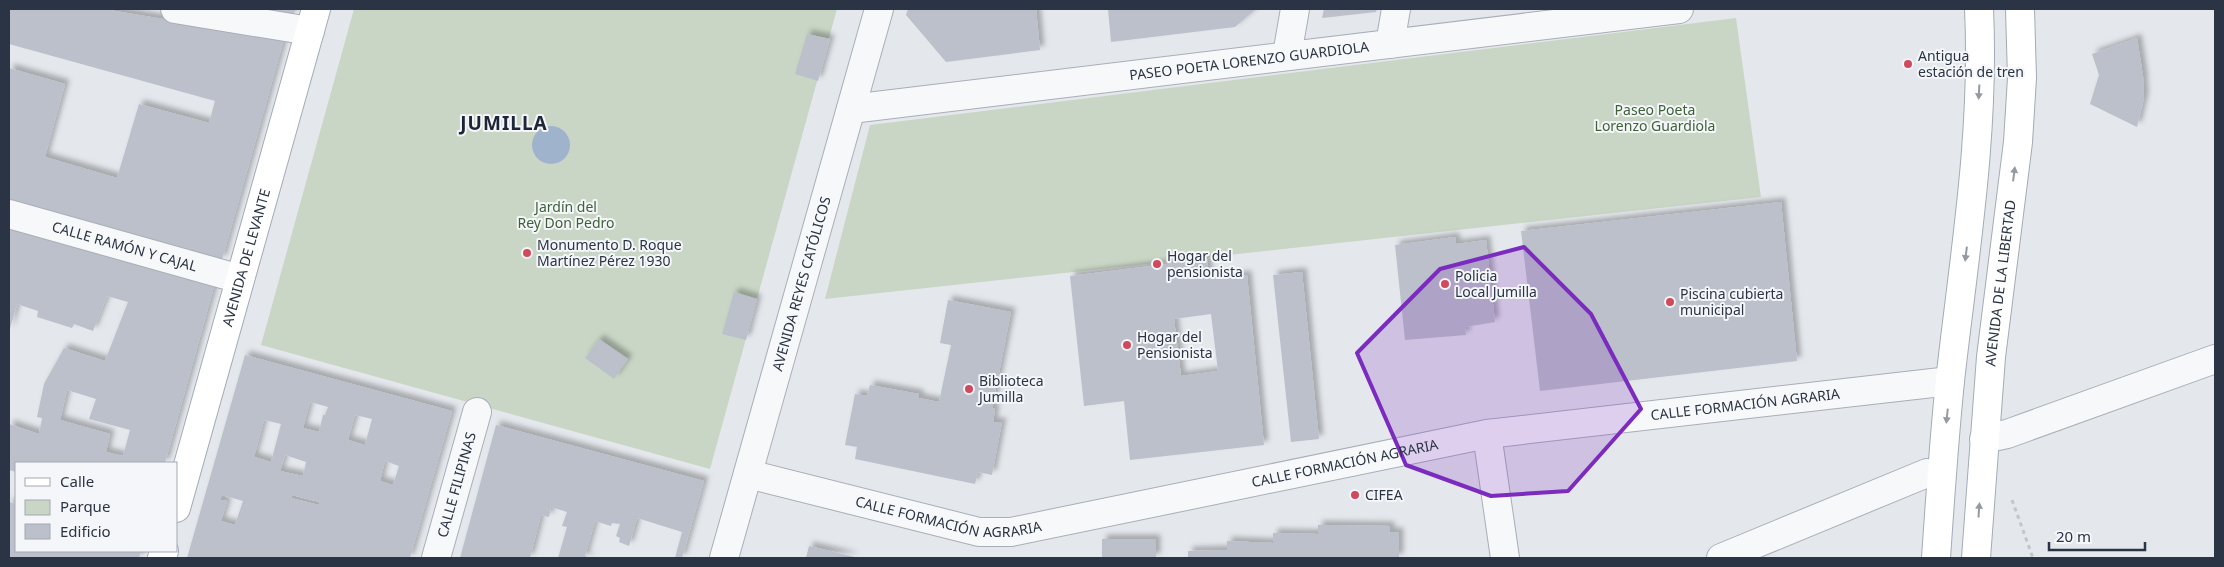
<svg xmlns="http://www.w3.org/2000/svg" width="2224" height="567" font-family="'Noto Sans',sans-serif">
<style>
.green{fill:#c9d6c5}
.water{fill:#9fb4cc}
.building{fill:#bbc0ca;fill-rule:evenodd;filter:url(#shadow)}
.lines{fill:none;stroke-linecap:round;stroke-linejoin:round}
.minor-casing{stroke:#a9aeb7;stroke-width:30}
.major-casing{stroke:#a3abb8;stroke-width:30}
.path{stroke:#c2c5cb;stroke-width:3;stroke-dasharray:4 4;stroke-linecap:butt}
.minor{stroke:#f7f8fa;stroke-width:28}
.major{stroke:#fff;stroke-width:28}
.oneway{fill:#959aa2}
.marked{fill:#7b2cbf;fill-opacity:0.2;stroke:#7b2cbf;stroke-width:4;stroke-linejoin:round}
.poi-dot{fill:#d1495b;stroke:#f4f6f9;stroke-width:2}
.labels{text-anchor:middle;stroke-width:4;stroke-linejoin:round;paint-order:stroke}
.poi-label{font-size:14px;fill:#2b3445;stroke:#f4f6f9;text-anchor:start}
.street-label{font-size:14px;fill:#2b3445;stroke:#f4f6f9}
.park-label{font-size:14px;fill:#3f6138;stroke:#f4f6f9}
.district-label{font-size:19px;font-weight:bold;letter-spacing:1px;fill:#1d2536;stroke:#f4f6f9}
</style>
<defs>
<filter id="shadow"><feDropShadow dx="4.5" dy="-4.5" stdDeviation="2.5" flood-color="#0004"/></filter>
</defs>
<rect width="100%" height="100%" fill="#e4e7ec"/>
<path class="green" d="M354,9h483l-127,460 -449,-124z
M1736,18l25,179 -936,102 45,-174z"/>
<path class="water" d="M532 145a19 19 0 1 1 38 0a19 19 0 1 1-38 0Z"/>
<path class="building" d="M9,9h94l181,30 -62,221 -213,-57v-135l56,16 -20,73 72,21 22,-74 70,19 6,-22 -206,-57z
M251,9h44v3l-7,4z
M908,9h128l4,41 -94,12 -40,-47z
M1108,9h148l-21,18 -124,15z
M1324,9h53l-1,3 -54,6z
M807,34l23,5 -12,42 -23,-7z
M2137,38l6,38 1,22 -7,29 -47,-23 9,-29 -7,-21z
M1781,202l16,159 -257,30 -19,-160z
M13,224l202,59 -50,180h-149v9l-7,-2v-46l30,10 3,-16 -5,-1 7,-33 20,-36 41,13 23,-59 -21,-6 -14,35 -19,-7 -2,4 -35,-11 1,-6 -21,-7 -8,28v-99zM67,390l29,9 -7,20 41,11 -7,26 -17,-4 4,-18 -50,-14z
M1455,237l1,7 30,-4 9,82 -30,5 1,8 -61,5 -10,-95z
M1207,259l2,20 38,-4 17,170 -134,15 -6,-59 -40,5 -14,-130zM1211,314l7,57 -37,5 -7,-57z
M1302,272l17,167 -28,3 -18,-167z
M734,292l23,7 -11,41 -24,-6z
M948,300l63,12 -19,96 3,1 -2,13h9l-10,53 -14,-3 -3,12 -120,-25 2,-12 -12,-2 10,-51 12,2 3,-11 49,9v4l20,4 12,-57 -11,-2z
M599,339l29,20 -14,20 -29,-21z
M245,355l207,56 -42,147h-223zM310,402l18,5 -3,8h-2l-4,17 -16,-4zM355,415l17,4 -7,26 -17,-5zM264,420l17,4 -10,38 -17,-5zM285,455l21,7 -3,14 -23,-5zM385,461l14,5 -6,19 -13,-4zM222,495l21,6 -8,24 -14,-4 6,-20 -7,-1zM292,495l28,7 -1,3 -28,-7z
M496,425l208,56 -22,77h-7l7,-26 -45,-14 -8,28 -10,-4 1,-4 -4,-2 4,-12 -8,-1 -1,3 -16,-5 -10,35 7,2h-34l9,-31 -5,-1 5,-14 -16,-5 -2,10 -8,-2 -11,43h-70z
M9,502l7,2v47h125l-2,7h-130z
M1318,525l72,1v6h9v26h-211v-7l39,-1v-9l46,2v-10l45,1z
M1102,539h54v19h-54z
M809,546l46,11 -49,1z"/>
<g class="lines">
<defs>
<g id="minor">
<path d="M175,9l135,22"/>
<path d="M1390,44l6,-35"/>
<path d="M1287,55l8,-46"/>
<path id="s1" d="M851,109l828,-100"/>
<path id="s2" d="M9,214l231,65"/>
<path d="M1487,434l18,124"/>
<path d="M1984,439l23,-5 208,-75"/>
<path id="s3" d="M748,474l231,58h32l476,-98 463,-53"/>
<path id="s4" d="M436,558l41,-146"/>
<path id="s5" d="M724,558l155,-549"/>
<path d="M1721,558l206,-85 14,2"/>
</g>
<g id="major">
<path id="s6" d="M176,508l140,-499"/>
<path d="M162,558l2,-7"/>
<path d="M1936,558c4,-59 8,-118 14,-177 14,-124 35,-247 29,-372"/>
<path id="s7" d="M1976,558l15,-201 27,-215 4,-64 -2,-69"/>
</g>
</defs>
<use href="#minor" class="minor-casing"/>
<use href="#major" class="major-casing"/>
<path class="path" d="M2012,500l21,58"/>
<use href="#minor" class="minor"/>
<use href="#major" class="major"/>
</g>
<defs><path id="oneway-solid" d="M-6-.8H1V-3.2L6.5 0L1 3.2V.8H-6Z" transform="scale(1.25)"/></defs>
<g class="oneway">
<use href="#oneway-solid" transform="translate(1979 92) rotate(93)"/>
<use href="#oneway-solid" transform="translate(2014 174) rotate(-83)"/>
<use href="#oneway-solid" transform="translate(1966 254) rotate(97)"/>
<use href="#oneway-solid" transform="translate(1947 416) rotate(96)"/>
<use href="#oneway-solid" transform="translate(1979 510) rotate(-86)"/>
</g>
<path class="marked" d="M1524,247l67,67 50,95 -73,82 -77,5 -85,-31 -49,-112 83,-84z"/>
<g class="poi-dot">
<circle cx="1908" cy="64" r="5"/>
<circle cx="527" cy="253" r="5"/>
<circle cx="1157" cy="264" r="5"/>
<circle cx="1445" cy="284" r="5"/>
<circle cx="1670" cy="302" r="5"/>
<circle cx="1127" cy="345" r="5"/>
<circle cx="969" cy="389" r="5"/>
<circle cx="1355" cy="495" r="5"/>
</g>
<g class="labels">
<g class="poi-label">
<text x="1918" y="61">Antigua<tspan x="1918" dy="16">estación de tren</tspan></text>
<text x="537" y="250">Monumento D. Roque<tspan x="537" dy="16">Martínez Pérez 1930</tspan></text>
<text x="1167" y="261">Hogar del<tspan x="1167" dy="16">pensionista</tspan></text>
<text x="1455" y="281">Policia<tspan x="1455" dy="16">Local Jumilla</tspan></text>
<text x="1680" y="299">Piscina cubierta<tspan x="1680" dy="16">municipal</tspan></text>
<text x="1137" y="342">Hogar del<tspan x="1137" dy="16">Pensionista</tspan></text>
<text x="979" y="386">Biblioteca<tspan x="979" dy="16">Jumilla</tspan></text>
<text x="1365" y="500">CIFEA</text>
</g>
<g class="street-label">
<text dy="5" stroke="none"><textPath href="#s1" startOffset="401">PASEO POETA LORENZO GUARDIOLA</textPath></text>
<text dy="5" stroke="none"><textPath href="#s2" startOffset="120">CALLE RAMÓN Y CAJAL</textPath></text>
<text dy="5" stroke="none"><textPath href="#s6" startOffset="260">AVENIDA DE LEVANTE</textPath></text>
<text dy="5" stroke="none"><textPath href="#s7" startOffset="276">AVENIDA DE LA LIBERTAD</textPath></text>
<text dy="5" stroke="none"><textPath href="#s5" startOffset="285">AVENIDA REYES CATÓLICOS</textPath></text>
<text dy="5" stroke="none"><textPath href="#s3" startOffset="1016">CALLE FORMACIÓN AGRARIA</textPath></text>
<text dy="5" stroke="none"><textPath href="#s3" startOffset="611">CALLE FORMACIÓN AGRARIA</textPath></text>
<text dy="5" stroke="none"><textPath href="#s4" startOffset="76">CALLE FILIPINAS</textPath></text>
<text dy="5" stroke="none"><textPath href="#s3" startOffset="206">CALLE FORMACIÓN AGRARIA</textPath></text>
</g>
<g class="park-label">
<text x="1655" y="115">Paseo Poeta<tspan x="1655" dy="16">Lorenzo Guardiola</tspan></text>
<text x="566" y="212">Jardín del<tspan x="566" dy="16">Rey Don Pedro</tspan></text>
</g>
<g class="district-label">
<text x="504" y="130">JUMILLA</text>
</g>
</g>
<rect width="2224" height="567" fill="none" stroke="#2b3445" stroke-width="20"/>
<rect x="15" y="462" width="162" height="90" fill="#f4f6f9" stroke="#a4a8b1"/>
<rect x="25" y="478" width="25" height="8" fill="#ffffff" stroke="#a4a8b1"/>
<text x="60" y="487" font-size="15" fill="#2b3445">Calle</text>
<rect x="25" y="500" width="25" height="15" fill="#c9d6c5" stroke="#a4a8b1"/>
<text x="60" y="512" font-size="15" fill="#2b3445">Parque</text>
<rect x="25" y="524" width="25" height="15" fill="#bbc0ca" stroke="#a4a8b1"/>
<text x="60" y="537" font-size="15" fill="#2b3445">Edificio</text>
<path d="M2049 542v8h96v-8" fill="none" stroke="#2b3445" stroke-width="2.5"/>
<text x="2056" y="542" font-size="15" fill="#2b3445" stroke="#f4f6f9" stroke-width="4" paint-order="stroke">20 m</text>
</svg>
